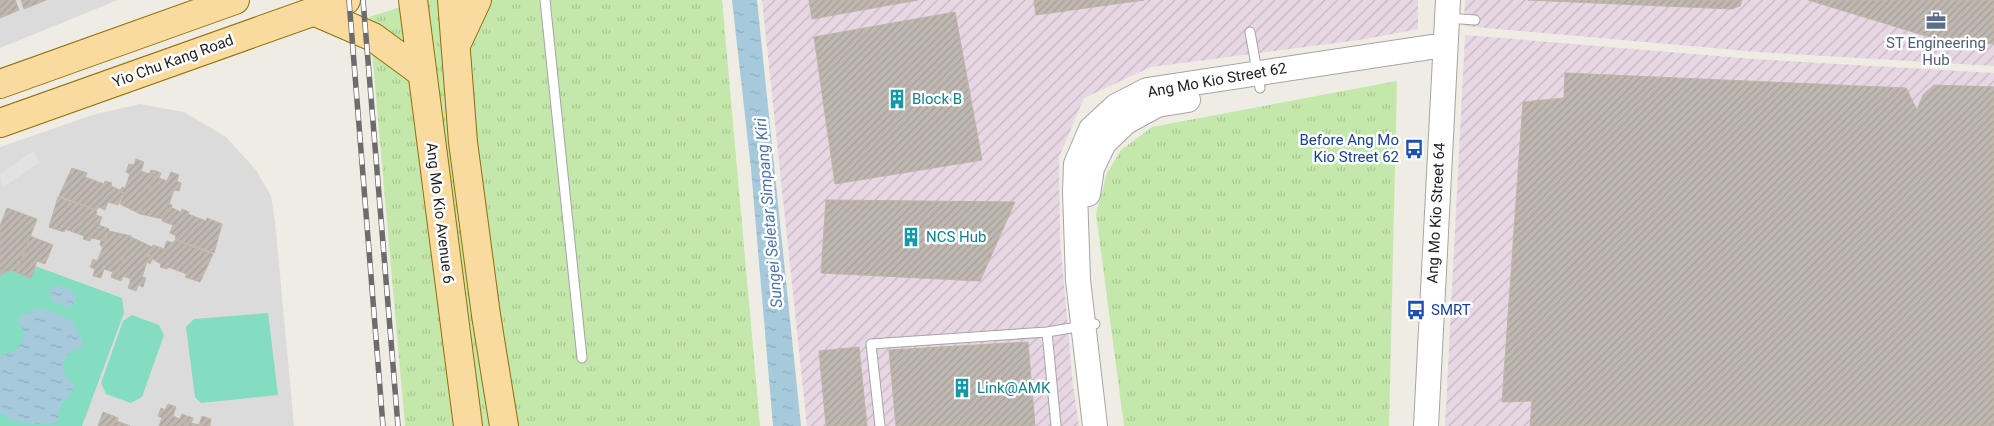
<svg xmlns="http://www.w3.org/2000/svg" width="1994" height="426" font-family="Roboto,sans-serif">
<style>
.residential{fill:#dcdbdb}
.industrial{fill:url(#industrial-furrows)}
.grass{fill:url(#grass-tufts)}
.pitch{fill:#84dcc1}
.parking{fill:#e2e2e2}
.water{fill:url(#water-ripples)}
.building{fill:url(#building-hatch);stroke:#c0b4a7}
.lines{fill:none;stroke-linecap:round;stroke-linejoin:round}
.service-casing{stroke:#a5a5a5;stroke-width:11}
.tertiary-casing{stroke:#a5a5a5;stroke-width:26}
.primary-casing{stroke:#937004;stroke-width:30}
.service{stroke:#fff;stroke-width:9}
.tertiary{stroke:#fff;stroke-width:24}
.primary{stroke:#f9da9f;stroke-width:28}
.rail-casing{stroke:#6c6c6c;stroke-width:5.5}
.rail{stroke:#fff;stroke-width:4;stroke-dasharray:11;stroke-linecap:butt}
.labels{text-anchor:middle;stroke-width:5;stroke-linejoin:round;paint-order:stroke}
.service-label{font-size:15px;fill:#4e5e75;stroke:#fff}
.street-label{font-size:15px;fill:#1e1e1e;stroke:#fff}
.culture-label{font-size:15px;fill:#0d838f;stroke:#fff;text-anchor:start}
.transit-label{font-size:15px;fill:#164399;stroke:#fff;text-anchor:end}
.water-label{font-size:16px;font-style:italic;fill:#4d74ab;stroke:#fff}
</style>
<defs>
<pattern id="industrial-furrows" width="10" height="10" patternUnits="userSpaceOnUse" patternTransform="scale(1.25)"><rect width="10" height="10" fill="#e7d6e3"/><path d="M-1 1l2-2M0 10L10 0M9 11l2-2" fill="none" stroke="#c6b7c2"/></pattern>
<pattern id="grass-tufts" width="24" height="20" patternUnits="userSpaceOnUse" patternTransform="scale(1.25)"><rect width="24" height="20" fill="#c4e7ab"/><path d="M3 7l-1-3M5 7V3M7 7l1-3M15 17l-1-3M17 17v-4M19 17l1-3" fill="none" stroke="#a8c693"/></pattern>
<pattern id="water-ripples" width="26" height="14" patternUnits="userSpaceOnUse" patternTransform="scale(1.25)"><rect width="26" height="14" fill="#a6cadb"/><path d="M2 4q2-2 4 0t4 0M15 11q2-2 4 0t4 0" fill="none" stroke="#8eadbc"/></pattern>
<pattern id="building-hatch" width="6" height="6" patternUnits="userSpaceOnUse" patternTransform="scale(1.25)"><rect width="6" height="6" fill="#bfb8b1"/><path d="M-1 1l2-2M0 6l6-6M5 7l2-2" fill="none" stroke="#a49e98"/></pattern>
</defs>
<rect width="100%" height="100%" fill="#efece4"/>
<path class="residential" d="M0,0h118l-118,48z
M140,104l44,8 42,25 30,33 15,26 4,25 19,205h-294v-279l96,-33z"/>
<path class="industrial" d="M762,0h656v29l-52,10 -215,28 -67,31 -25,59 1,83 13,146 6,40h-272z
M1465,0h529v66l-236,-14 -294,-26z
M1465,35l289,24 240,14v353h-549z"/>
<path class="grass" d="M423,0h299l38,426h-355l-36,-409z
M1397,81l-8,345h-265l-28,-212 11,-41 14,-23 31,-23z"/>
<path class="pitch" d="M35,266l87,32 2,15 -42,113h-82v-151l10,-5 21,8z
M268,313l10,82 -77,8 -6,-6 -9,-70 8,-8z
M132,315l27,10 5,10 -22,62 -11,6 -25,-9 -5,-11 22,-62z"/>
<path class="parking" d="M33,151l7,11 -38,26 -2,-14z"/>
<path class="water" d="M732,0h25l44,426h-28l-22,-257z
M58,286l11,3 8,7 -4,8 -5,3 -15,-5 -4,-8 2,-7z
M38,308l23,7 12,8 10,18 -1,6c-20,4 -27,27 -7,37 -4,16 -21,18 -16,38 -18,4 -44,3 -59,-10v-57c18,0 33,-19 18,-34l2,-5z"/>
<path class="building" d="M0,0h15l4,10 -19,8z
M21,0h25l-22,9z
M809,0h109l-106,19z
M1034,0h110l-108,15z
M1528,0h214l-2,6 -8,3z
M1808,0h186v44l-48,-2z
M955,12l27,148 -147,24 -21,-147z
M1565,73l341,15 11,22 6,-15 11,-10 60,2v339h-464l2,-25 -30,1 21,-300 41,-4z
M136,159l8,3 -3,9 8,3 2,-4 5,1 -16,43 -20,-10 4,-11 -4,-2 2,-4 3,1 5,-14 -4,-2 3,-8 5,1z
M72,168l15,5 -2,4 19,7 1,-3 7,2 -1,3 9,4 -1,2 4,1 -5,12 -10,-3 -3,8 -6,-3 -2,3 -38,-14z
M156,171l5,2 -2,5 8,3 4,-9 8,3 -2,6 4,2 -2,8 -5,-1 -5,14 3,1 -1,5 -5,-1 -3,10 -23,-5z
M58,197l39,14 -1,4 6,2 -3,8 10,4 -4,12 -14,-3 -1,3 -7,-2 1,-3 -19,-7 -1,3 -15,-5z
M826,200l189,2 -35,79 -159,-8z
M7,208l30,11 -19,50 -9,-4 -2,3 -7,4v-46z
M172,208l9,4 1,-3 7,3 -1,2 18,7 1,-3 15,6 -8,29 -39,-14 1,-3 -6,-3 3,-8 -11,-4 5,-12 4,2z
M109,231l22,5 -15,43 -5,-2 2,-5 -9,-3 -3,9 -8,-2 2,-7 -5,-2 3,-8 4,2 6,-14 -3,-2 1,-5 4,2z
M30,236l23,9 -8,19 -8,-3 -6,17 -21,-8 -10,5v-3l7,-4 2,-3 9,4z
M131,237l21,10 -4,10 4,2 -2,5 -3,-2 -5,15 4,1 -3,9 -5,-2 -2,6 -8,-3 3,-9 -8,-3 -2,5 -5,-2z
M175,240l38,14 -13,28 -15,-5 2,-3 -19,-7 -1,2 -7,-2 1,-3 -12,-7 4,-12 11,4 3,-8 6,2z
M1028,342l7,84h-139l-7,-76z
M859,347l8,79h-41l-7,-75z
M168,404l8,3 -3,9 7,3 2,-5 5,2 -3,10h-25l3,-8 -4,-2 3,-8 4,2z
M103,412l15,6 -1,3 13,5h-32z
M188,416l5,2 -2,5 8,2 3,-9 9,3 -1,7h-26z"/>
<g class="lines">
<defs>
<path id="service" d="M545,0l37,358
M1447,18l28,2
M1250,32l10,56
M1047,332l9,94
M880,426l-9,-82 176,-12 48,-8"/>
<path id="tertiary" d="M1088,194l4,-26 12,-25 22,-21 31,-17 31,-5
M1095,426l-17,-146 -3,-88 1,-28 15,-35 25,-23 31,-16 284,-43h14
M1426,426l22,-426"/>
<path id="primary" d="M413,0l55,426
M452,0l11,142 23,173 18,111
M313,11l60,26 49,36
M457,43l20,-43
M0,84l235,-84
M0,123l346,-123"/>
</defs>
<use href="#service" class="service-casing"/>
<use href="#tertiary" class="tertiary-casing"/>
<use href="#primary" class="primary-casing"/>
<use href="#service" class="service"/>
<use href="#tertiary" class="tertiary"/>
<use href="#primary" class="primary"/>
<defs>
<path id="rail" d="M349,0l34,426
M363,0l35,426"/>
</defs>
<use href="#rail" class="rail-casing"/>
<use href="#rail" class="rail"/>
</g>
<defs>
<symbol id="office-bare" viewBox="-9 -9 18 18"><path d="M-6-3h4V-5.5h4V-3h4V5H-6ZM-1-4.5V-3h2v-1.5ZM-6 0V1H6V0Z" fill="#5c6f8a" stroke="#fff" stroke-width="2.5" paint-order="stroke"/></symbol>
<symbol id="building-bare" viewBox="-9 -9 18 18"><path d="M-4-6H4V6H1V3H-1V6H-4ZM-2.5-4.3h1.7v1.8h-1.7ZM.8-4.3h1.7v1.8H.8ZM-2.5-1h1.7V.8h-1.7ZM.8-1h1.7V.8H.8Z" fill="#0f9aa8" stroke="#fff" stroke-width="2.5" paint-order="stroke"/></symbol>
<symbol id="bus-bare" viewBox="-9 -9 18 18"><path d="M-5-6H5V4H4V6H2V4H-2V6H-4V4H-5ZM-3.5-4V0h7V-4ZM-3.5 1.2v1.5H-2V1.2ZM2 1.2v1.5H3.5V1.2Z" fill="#1a4fb4" stroke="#fff" stroke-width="2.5" paint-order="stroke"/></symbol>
</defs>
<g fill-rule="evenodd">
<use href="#office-bare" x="1922" y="7" width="28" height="28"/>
<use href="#building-bare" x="883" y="85" width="28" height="28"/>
<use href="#bus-bare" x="1400" y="135" width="28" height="28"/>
<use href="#building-bare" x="897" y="223" width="28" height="28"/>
<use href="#bus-bare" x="1402" y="296" width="28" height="28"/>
<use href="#building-bare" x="948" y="374" width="28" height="28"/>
</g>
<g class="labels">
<g class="service-label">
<text x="1936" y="48">ST Engineering<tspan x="1936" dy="17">Hub</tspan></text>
</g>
<g class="street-label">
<text transform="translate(173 61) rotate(-20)" y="5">Yio Chu Kang Road</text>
<text transform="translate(1217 80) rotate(-10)" y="5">Ang Mo Kio Street 62</text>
<text transform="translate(440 213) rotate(83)" y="5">Ang Mo Kio Avenue 6</text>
<text transform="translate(1436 213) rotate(-87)" y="5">Ang Mo Kio Street 64</text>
</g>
<g class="culture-label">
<text x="912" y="104">Block B</text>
<text x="926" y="242">NCS Hub</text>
<text x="977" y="393">Link@AMK</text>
</g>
<g class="transit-label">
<text x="1399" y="145">Before Ang Mo<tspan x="1399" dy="17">Kio Street 62</tspan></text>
<text x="1431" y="315" text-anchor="start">SMRT</text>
</g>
<g class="water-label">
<text transform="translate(768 213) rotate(-95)" y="6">Sungei Seletar Simpang Kiri</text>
</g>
</g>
</svg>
